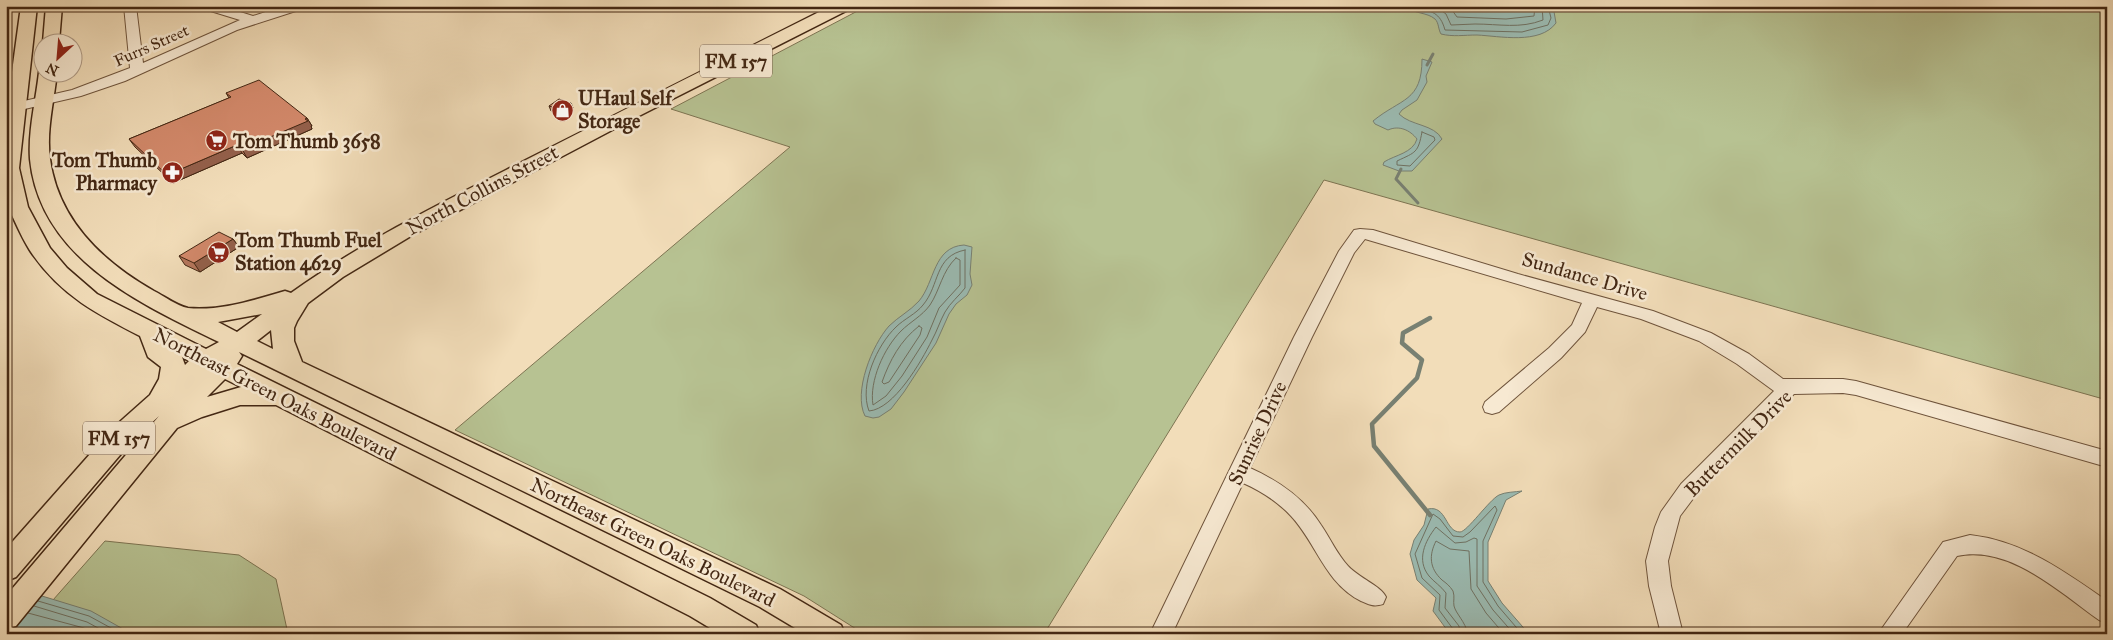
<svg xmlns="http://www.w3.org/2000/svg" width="2113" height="640" font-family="'IM FELL Great Primer',serif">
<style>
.green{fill:#b7c292;stroke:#7d7452}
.water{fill:#9bbbb2;stroke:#788072}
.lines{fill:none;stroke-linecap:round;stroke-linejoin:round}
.shore{stroke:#6f7162;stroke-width:1}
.stream-far1{stroke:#788072;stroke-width:3}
.stream{stroke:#788072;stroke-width:4.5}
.minor-casing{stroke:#6f543c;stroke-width:2}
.major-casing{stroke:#432713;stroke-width:3}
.minor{fill:#f7e9d2;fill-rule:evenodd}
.major{fill:#f2ddb9;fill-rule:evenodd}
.wall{fill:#b5765c;stroke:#432713}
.shaded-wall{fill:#94604b;stroke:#432713}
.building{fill:#d3896b;stroke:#432713}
.labels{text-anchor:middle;stroke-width:5;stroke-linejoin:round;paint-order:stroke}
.far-street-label{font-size:16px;fill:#432713;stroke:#f7e9d2}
.shield{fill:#f7e9d2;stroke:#79614c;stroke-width:1}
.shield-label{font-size:19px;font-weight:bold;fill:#432713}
.poi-label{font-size:20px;font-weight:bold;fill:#432713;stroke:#f7e9d2;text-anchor:start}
.street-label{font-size:20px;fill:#432713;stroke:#f7e9d2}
</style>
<rect width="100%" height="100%" fill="#f2ddb9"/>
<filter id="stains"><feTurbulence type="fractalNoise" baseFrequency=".004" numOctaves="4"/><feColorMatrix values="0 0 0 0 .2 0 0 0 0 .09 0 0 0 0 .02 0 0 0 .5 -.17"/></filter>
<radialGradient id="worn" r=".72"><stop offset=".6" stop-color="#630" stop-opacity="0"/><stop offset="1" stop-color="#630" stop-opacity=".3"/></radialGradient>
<path class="green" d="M867,6h1240v394l-783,-220 -280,454h-180l-60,-38 -349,-166 335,-283 -119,-38z
M105,541l134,14 37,24 12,55h-265z"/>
<path class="water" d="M1406,6h147l3,17c-16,22 -57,13 -79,12 -13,0 -24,2 -36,-1 -3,-5 -2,-11 -6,-15 -8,-7 -22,-5 -29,-13z
M1422,59l10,3 -6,14 1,6 -10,18 -15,10 -3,4c12,12 35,10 43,25l-30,32h-13l-16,-6 1,-3c11,-7 29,-9 33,-23 -7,-9 -18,-14 -29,-9l-13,-6 -2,-3c28,-23 49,-19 49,-62z
M964,245l8,2 -2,27 2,11 -5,10 -11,9 -7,10 -13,29 -32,49 -13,17 -12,8 -6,1 -8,-2c-12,-24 7,-71 24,-90 9,-9 21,-15 30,-25 16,-19 14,-54 45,-56z
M1522,491l-16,9 -18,42v39l14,22 27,31h-79l-17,-23 3,-13 -19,-18 -7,-26 4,-14 10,-15 4,-16c19,-4 17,23 32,23 7,0 29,-32 39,-37 6,-3 16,-3 23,-4z
M6,585l85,26 41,23h-117l-9,-3z"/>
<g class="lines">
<path class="shore" d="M1415,6c17,6 25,6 30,24l77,2 26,-7 3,-7 -3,-12
M1435,6l11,8 5,11c8,0 16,-1 24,-1 24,0 45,5 68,-4l-1,-14
M1449,6l8,11 49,2 28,-3 1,-10
M1422,132l12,5 1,3 -25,26 -13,-1v-4c19,-9 21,-8 25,-29z
M965,250v38c-6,8 -15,15 -20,24 -5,9 -8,19 -13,28 -11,22 -38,69 -63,71 -10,-26 8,-66 27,-84 8,-8 20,-13 27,-22 17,-20 11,-49 42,-55z
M956,258l4,2v25l-21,23 -12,29 -25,39 -16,20 -13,9c-4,-24 11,-57 28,-74 9,-9 21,-15 29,-26 10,-15 12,-34 26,-47z
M919,326l3,2 -2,7 -31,47 -5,2 -2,-2c8,-22 18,-41 37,-56z
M38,601l51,15 33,18
M34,606l53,16 22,12
M28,613l56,15 9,6
M1454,634l-1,-5 -14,-19 1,-15 -18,-17 -7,-24 18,-40 7,5 13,17 10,1 7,-5 25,-26 2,4 -14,31v41l15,24 24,28
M1460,634l-1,-8 -14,-18 1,-15c-5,-7 -12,-11 -17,-17 -13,-16 -4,-35 7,-49l19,16 11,-1 8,-4 3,1v47l16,24 21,24
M1468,634c-3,-13 -12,-20 -14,-28 -1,-5 1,-9 -1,-15 -3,-5 -7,-8 -11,-11 -13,-12 -13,-25 -6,-39l14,8 19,2 2,38 15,24 18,21"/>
<path class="stream-far1" d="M1427,65l6,-11
M1401,169l-5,10 22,24"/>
<path class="stream" d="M1430,318l-27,15 -1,10 20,17 -5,18 -45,46 2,22 56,69"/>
<defs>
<path id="minor" d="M124,6h12l7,57 97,-43 -36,-11 -2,-3h19l32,10 31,-10h20l-2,3 -65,21 -112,51 -44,15 -65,15 -5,-1 -2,-3 2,-3 61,-14 58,-22z
M1360,229l13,1 145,44 135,37 58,22 38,21 34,25h60l13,2 251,70v16l-251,-72 -13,-2 -49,1 -99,102 -15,20 -12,45 3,25 12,48h-22l-12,-48 -3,-25 9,-34 6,-15 20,-28 93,-93 -37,-27 -38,-23 -58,-22 -44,-12 -12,25 -24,26 -62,54 -7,2 -7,-2 -2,-5 2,-5 64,-54 23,-23 10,-22 -217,-64 -11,14 -42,84 -62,131c29,13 54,30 71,57 9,13 16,29 27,41 11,12 33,20 38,31l-3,7c-9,3 -13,1 -22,-3 -36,-18 -44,-57 -70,-85 -14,-15 -30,-25 -48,-33l-71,151h-22l144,-297 45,-86 15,-21z
M1970,535c53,6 94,36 137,66v22l-8,-3c-41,-29 -89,-75 -142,-64l-55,78h-24l65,-92z"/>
<path id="major" d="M21,6h16l-18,162 9,39 22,41 17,20 30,26 109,55 13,-7c-78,-38 -179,-83 -189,-183 -2,-29 6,-59 9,-87l3,-4v4h15c-3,29 -11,59 -7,87 8,61 53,103 104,132 10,5 23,15 34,17 33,3 66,-8 97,-17l6,2c70,-50 146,-88 223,-127 105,-54 211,-107 317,-160h21l-2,3 -217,110 -222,117 -68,41 -35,26 -11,18 -3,7v13l8,21 478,227 61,36 4,9h-40l-45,-27 -521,-255 3,4 -5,8 473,234 46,27 4,9h-40l-30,-18 -414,-211h-36l-38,12 -25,11 -161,198 -10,3v-33l153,-180 -27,25 -116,136 -10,4v-32l108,-122 36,-32 9,-16 2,-12 -13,-10 -8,-21c-43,-22 -78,-40 -107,-81 -10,-14 -17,-32 -25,-48l-2,-7v-84zM262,314l-25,18 -19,-10zM271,330l2,19 -16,-8zM182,357l7,4 -4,4zM225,379l16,8 -34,10z
M46,6h16l-3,36h-16z"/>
</defs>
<use href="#minor" class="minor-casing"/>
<use href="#major" class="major-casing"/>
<use href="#minor" class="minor"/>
<use href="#major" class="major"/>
</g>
<path class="wall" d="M226,93l81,25 5,8h-1l1,3 -65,29 -5,-5 -69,30 -38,-36 -6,-8 100,-41z
M571,103l2,5 -9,7 -13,-4 -2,-5z
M233,239l6,8 -39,25 -15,-7 -6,-9z"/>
<path class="shaded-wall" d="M571,103l2,5 -9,7 -2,-5z
M307,118l5,8h-1l1,3 -65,29 -5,-9z
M237,145l5,8 -69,30 -6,-8z
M233,239l6,8 -39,25 -6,-9z"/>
<path class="building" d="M259,80l48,38 -2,1 3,2 -66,28 -5,-4 -70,30 -38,-36 102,-42 -5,-4z
M559,99l12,4 -9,7 -13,-4z
M219,232l14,7 -39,24 -15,-7z"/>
<defs>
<symbol id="shop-disc" viewBox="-11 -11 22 22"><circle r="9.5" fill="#8f2418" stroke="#f7e9d2"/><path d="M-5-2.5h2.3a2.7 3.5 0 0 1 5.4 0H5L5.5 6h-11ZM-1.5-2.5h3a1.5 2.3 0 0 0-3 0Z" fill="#fff"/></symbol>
<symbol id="supermarket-disc" viewBox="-11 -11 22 22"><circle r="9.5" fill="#8f2418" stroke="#f7e9d2"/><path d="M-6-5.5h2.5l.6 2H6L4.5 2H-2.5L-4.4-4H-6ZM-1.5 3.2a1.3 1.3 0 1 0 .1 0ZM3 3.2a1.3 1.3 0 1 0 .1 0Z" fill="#fff"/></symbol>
<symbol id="pharmacy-disc" viewBox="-11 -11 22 22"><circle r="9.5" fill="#8f2418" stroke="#f7e9d2"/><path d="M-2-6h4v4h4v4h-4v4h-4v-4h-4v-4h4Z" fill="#fff"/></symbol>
</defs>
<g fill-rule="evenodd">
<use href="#shop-disc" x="550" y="98" width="25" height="25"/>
<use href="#supermarket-disc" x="204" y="128" width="25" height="25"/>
<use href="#pharmacy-disc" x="160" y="160" width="25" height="25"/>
<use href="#supermarket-disc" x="206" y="240" width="25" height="25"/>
</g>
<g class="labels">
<g class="far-street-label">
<text transform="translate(151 45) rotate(-24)" y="6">Furrs Street</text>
</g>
<g class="shield">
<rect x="700" y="44.5" width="72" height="33" rx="4"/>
<rect x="83" y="421.5" width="72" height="33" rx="4"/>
</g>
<g class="shield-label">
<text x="736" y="68">FM 157</text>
<text x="119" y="445">FM 157</text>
</g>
<g class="poi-label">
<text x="578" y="105">UHaul Self<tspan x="578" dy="23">Storage</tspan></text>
<text x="233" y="148">Tom Thumb 3658</text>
<text x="157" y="167" text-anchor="end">Tom Thumb<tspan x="157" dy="23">Pharmacy</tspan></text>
<text x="235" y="247">Tom Thumb Fuel<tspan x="235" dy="23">Station 4629</tspan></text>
</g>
<g class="street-label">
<text transform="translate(482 190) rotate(-28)" y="7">North Collins Street</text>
<text transform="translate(1585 276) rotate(16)" y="7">Sundance Drive</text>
<text transform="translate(275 394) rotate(27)" y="7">Northeast Green Oaks Boulevard</text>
<text transform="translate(1257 433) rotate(-65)" y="7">Sunrise Drive</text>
<text transform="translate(1738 443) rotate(-45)" y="7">Buttermilk Drive</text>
<text transform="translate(653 542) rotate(26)" y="7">Northeast Green Oaks Boulevard</text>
</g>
</g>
<rect width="2113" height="640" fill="none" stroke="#f2ddb9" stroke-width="25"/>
<rect x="8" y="8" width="2098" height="625" fill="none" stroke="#432713" stroke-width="2.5"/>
<rect x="12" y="12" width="2088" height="615" fill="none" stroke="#432713"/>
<g transform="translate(58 58) rotate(206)"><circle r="24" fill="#f7e9d2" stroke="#af9b86"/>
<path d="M0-4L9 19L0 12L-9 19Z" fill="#8f2418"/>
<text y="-8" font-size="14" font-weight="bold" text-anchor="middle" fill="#432713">N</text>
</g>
<rect width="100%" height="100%" filter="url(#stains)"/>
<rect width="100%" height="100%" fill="url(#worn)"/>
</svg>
